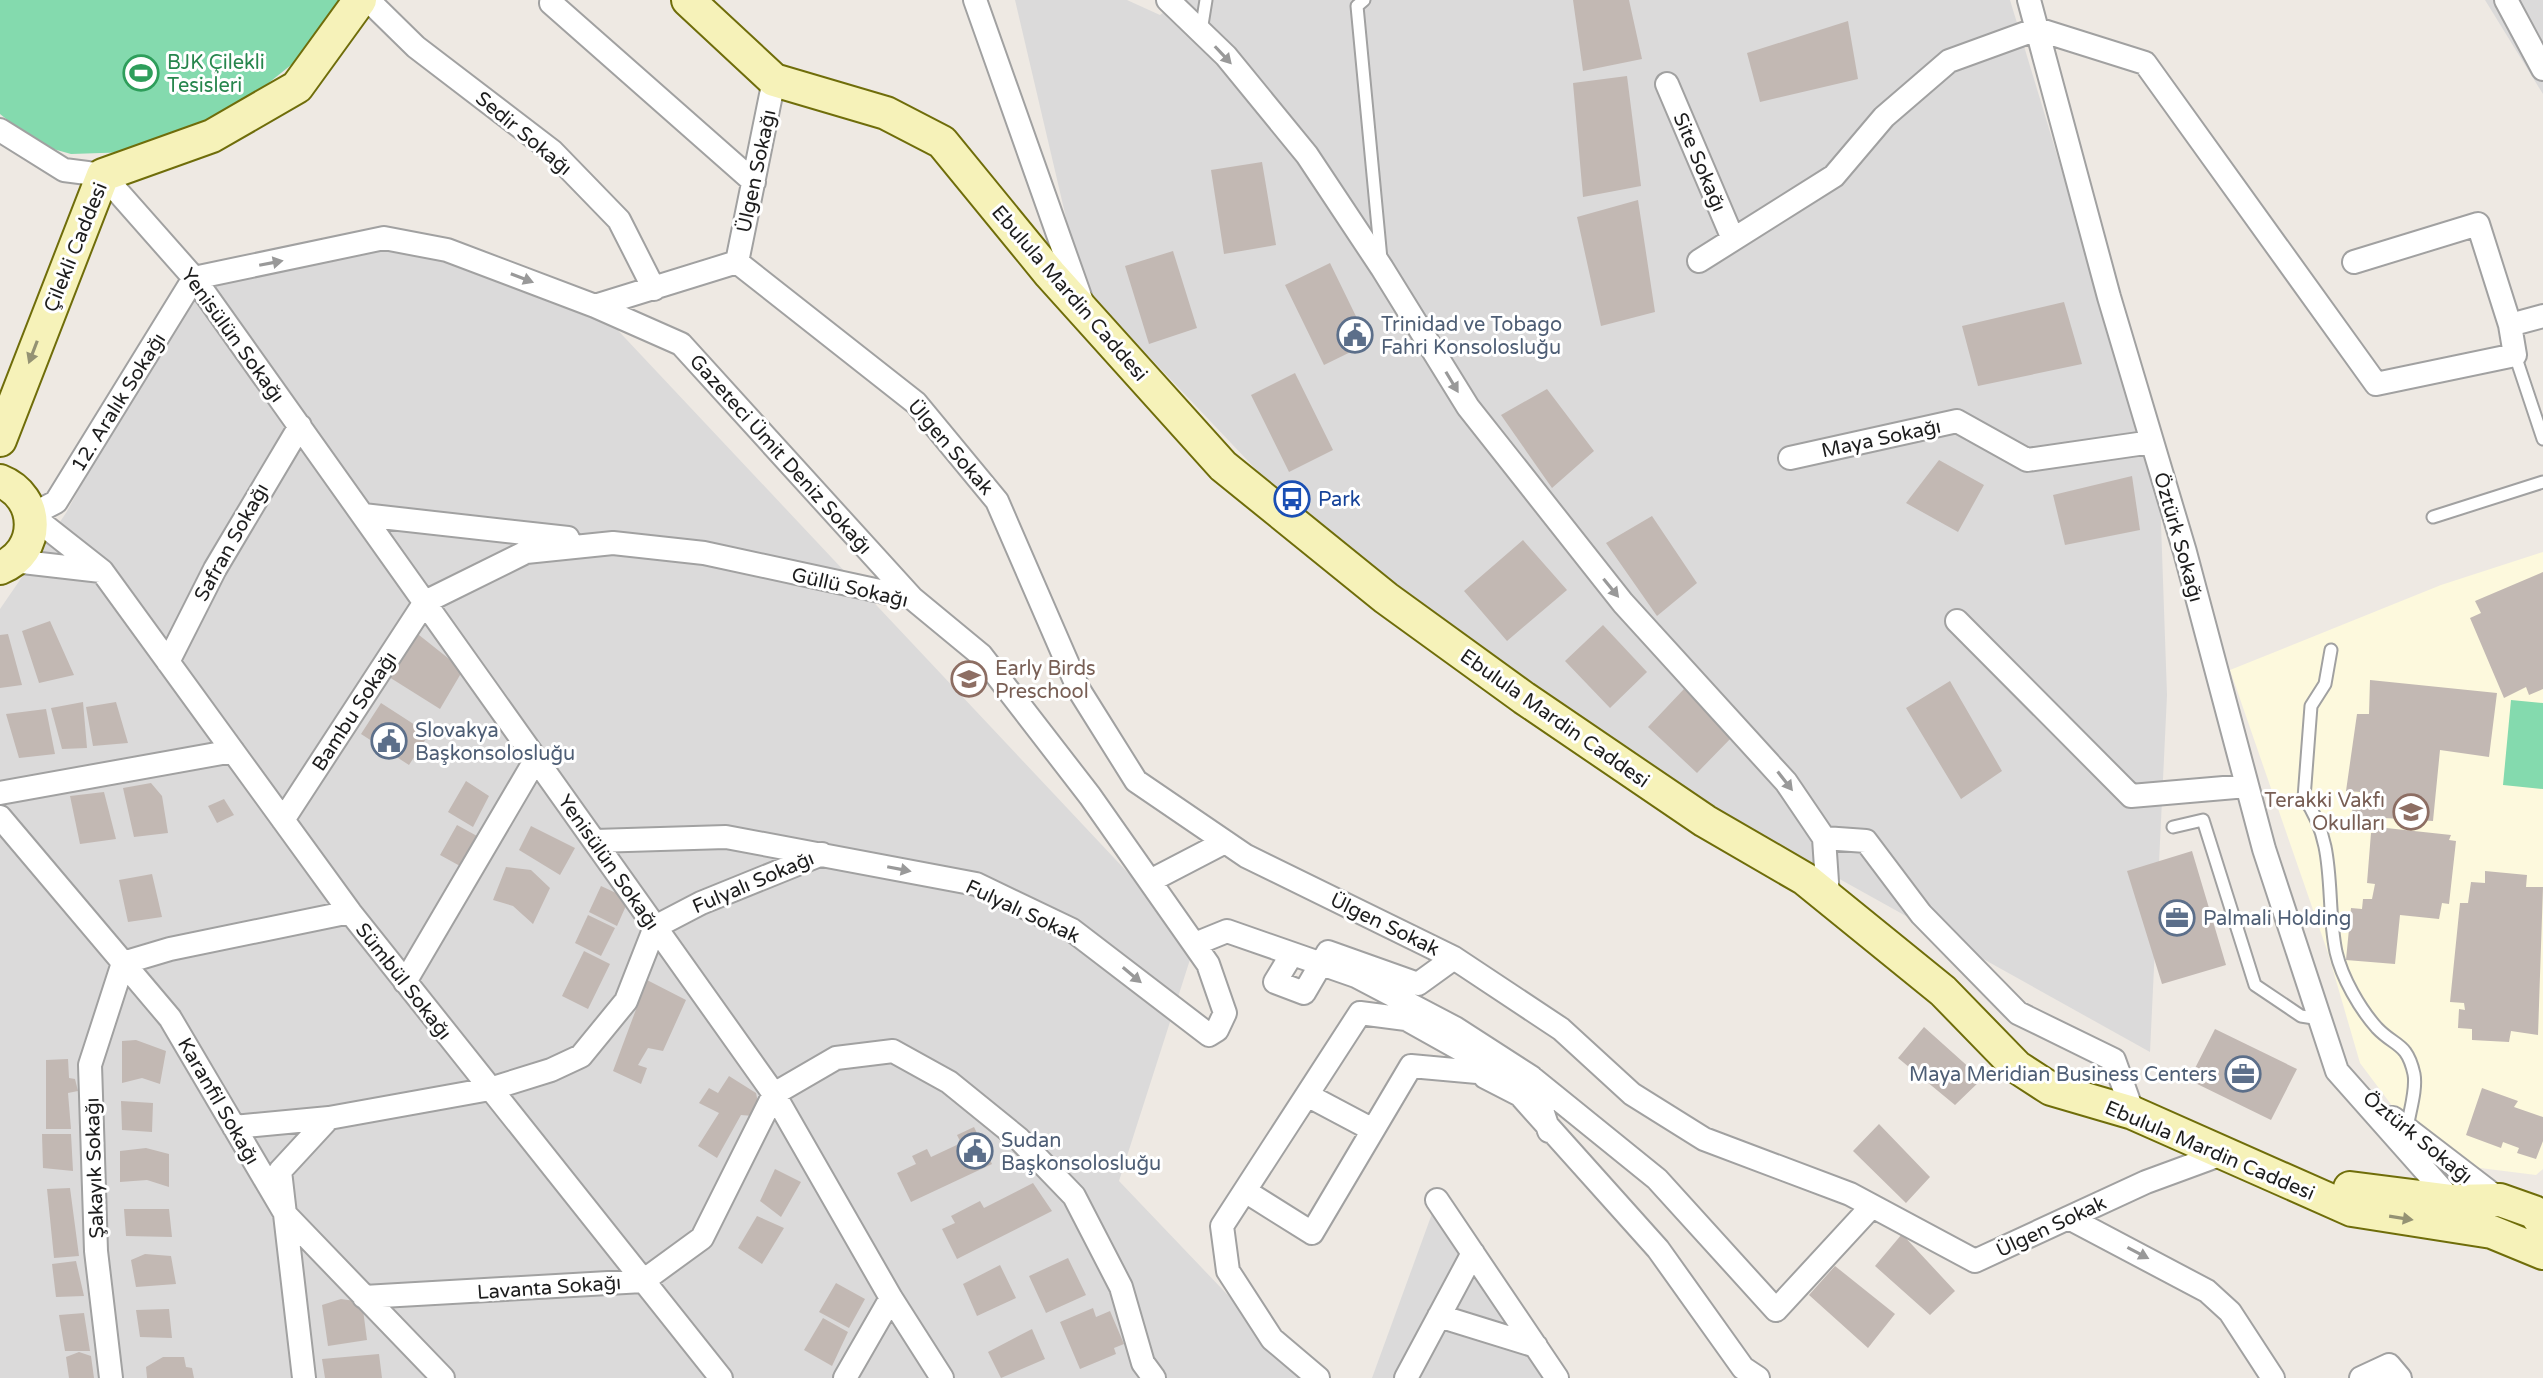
<svg xmlns="http://www.w3.org/2000/svg" width="2543" height="1378" font-family="'Varela Round',sans-serif">
<style>
.residential{fill:#dbdada}
.education{fill:#fdf9dd}
.pitch{fill:#84daae}
.building{fill:#c2b8b3}
.lines{fill:none;stroke-linecap:round;stroke-linejoin:round}
.lane-casing{stroke:#a1a1a1;stroke-width:15}
.street-casing{stroke:#a1a1a1;stroke-width:26}
.secondary-casing{stroke:#6f6d0a;stroke-width:36}
.lane{stroke:#fff;stroke-width:11}
.street{stroke:#fff;stroke-width:22}
.secondary{stroke:#f6f2b9;stroke-width:32}
.oneway{fill:#999}
.oneway2{fill:#949273}
.labels{text-anchor:middle;stroke-width:6;stroke-linejoin:round;paint-order:stroke}
.leisure-label{font-size:20px;fill:#27864d;stroke:#fff;text-anchor:start}
.street-label{font-size:20px;fill:#1d1d1d;stroke:#fff}
.service-label{font-size:20px;fill:#4e5e75;stroke:#fff;text-anchor:start}
.transit-label{font-size:20px;fill:#164399;stroke:#fff;text-anchor:start}
.education-label{font-size:20px;fill:#785e54;stroke:#fff;text-anchor:start}
</style>
<rect width="100%" height="100%" fill="#eee9e3"/>
<path class="residential" d="M1015,0h112l33,15 19,-15h831l150,495 7,200 -17,357 -409,-228 -417,-283 -242,-255z
M2485,0h58v94z
M384,238l211,68 600,638 -76,237 188,197h-1307v-769l66,-96 128,-235z
M1437,1200l119,178h-184z"/>
<path class="education" d="M2543,552v617l-7,6 -64,-8 -79,-60 -33,-44 -32,-110 -98,-283 211,-85z"/>
<path class="pitch" d="M0,0h349l-53,61 -30,24 -67,39 -67,28 -61,2 -32,-9 -39,-31z
M2511,700l32,3v86l-40,-4z"/>
<path class="building" d="M1573,0h56l13,59 -59,12z
M1848,21l10,58 -98,23 -13,-49z
M1627,76l14,110 -58,11 -10,-114z
M1262,162l14,83 -52,9 -13,-84z
M1638,200l17,112 -54,14 -24,-109z
M1173,251l24,77 -48,16 -24,-78z
M1330,263l39,80 -45,22 -39,-80z
M2064,302l18,62 -104,22 -16,-60z
M1295,373l38,77 -44,22 -38,-77z
M1547,389l47,62 -42,37 -51,-73z
M1939,460l45,25 -26,47 -52,-29z
M2132,476l8,54 -75,15 -12,-50z
M1652,516l45,67 -40,33 -51,-73z
M1523,540l44,50 -60,51 -43,-50z
M2543,572v117l-14,6 -3,-8 -22,11 -34,-80 11,-5 -6,-12z
M50,621l24,54 -35,8 -17,-52z
M1603,625l44,47 -37,36 -45,-47z
M414,631l49,39 -23,39 -51,-32z
M8,634l14,51 -22,3v-53z
M2370,680l127,13 -8,64 -49,-7 -7,71 -81,-5 1,-18h7v-6l-14,-1 11,-77h12z
M1950,681l52,90 -41,28 -55,-91z
M1684,689l49,47 -36,37 -49,-46z
M83,702l4,46 -25,1 -11,-41z
M116,702l12,41 -35,3 -7,-39z
M381,703l48,31 -20,31 -48,-31z
M46,709l9,45 -36,4 -13,-44z
M466,781l23,15 -16,31 -25,-15z
M151,783l11,13 6,37 -34,4 -11,-49z
M104,792l12,47 -36,5 -10,-48z
M224,799l10,16 -17,8 -9,-17z
M457,825l20,11 -17,30 -20,-11z
M531,826l44,22 -15,27 -41,-25z
M2377,827l74,8 -2,5 7,1 -7,63 -7,-1 -3,16 -39,-4 -5,49 -49,-4 5,-52 11,1 1,-10h9l3,-15 -8,-1 4,-50h5z
M2192,851l34,114 -64,19 -35,-113z
M506,867l25,3 19,18 -17,36 -20,-18 -20,-6z
M2485,871l42,4 -1,12h17l-5,148 -27,-4 -2,11 -37,-2v-11l-14,-1 1,-19 6,1 -1,-7 -14,-1 10,-99h8l3,-21 14,1z
M152,874l10,43 -34,5 -9,-42z
M601,886l28,13 -12,27 -28,-14z
M588,915l27,13 -14,28 -26,-13z
M584,951l26,13 -22,45 -26,-13z
M647,980l39,20 -23,51 -15,-3 -10,17 9,3 -6,16 -28,-13z
M1924,1027l58,52 -27,26 -57,-47z
M2215,1029l82,40 -26,51 -82,-40z
M136,1040l30,11 -6,33 -18,-6 -20,5v-42z
M68,1059l1,19 6,1 3,12 -10,2 3,36h-25v-69z
M729,1076l27,17 3,14 -6,9 -12,-1 -24,43 -19,-12 21,-33 -20,-10 10,-15 9,5z
M2482,1088l36,13 -4,6 29,10v24l-7,18 -19,-6 2,-5 -16,-6 -2,6 -35,-13z
M121,1101l32,2 -1,29 -30,-2z
M1879,1124l51,53 -24,26 -53,-52z
M974,1127l18,37 -81,38 -14,-29 19,-9 -4,-8 15,-7 4,8 30,-14 -4,-8z
M42,1134h29l2,37 -30,-3z
M146,1148l23,6v33l-22,-7 -27,2v-31z
M775,1169l26,13 -20,35 -21,-16z
M1033,1183l19,28 -95,48 -15,-30 13,-6 -4,-7 29,-15 4,7z
M70,1188l9,68 -25,2 -7,-69z
M124,1209h45l3,28 -46,-1z
M757,1216l27,12 -22,36 -24,-16z
M1902,1234l53,57 -25,24 -55,-49z
M145,1254l26,2 5,28 -40,3 -5,-27z
M1068,1258l18,37 -40,18 -17,-37z
M76,1261l8,35 -28,1 -4,-33z
M1000,1265l16,33 -39,18 -14,-32z
M1835,1266l60,48 -27,34 -59,-53z
M836,1283l29,16 -16,29 -30,-16z
M341,1299l21,3 5,38 -39,6 -6,-41z
M1093,1308l3,9 14,-6 14,33 -10,4 2,6 -36,15 -20,-47z
M169,1309l3,29 -32,-1 -4,-27z
M84,1313l6,38h-25l-6,-36z
M823,1318l25,14 -16,34 -28,-16z
M1032,1329l13,30 -44,19 -13,-26z
M79,1352l12,4 3,22h-25l-3,-21z
M379,1354l3,24h-57l-3,-19z
M163,1357h21l2,10 6,1 2,10h-47l-1,-11z"/>
<g class="lines">
<defs>
<path id="lane" d="M1364,0l-7,6 24,253
M1201,31l5,-31
M2515,355l28,84
M2433,517l110,-35
M2331,650l-6,34 -14,22 -7,92c34,46 21,101 32,154 6,26 24,57 41,76 18,19 30,14 37,46 3,16 -5,39 -7,55
M2173,827l30,-7 52,165 46,31 19,3"/>
<path id="street" d="M368,0l48,47 136,104 67,69 35,69
M975,0l107,302
M1168,0l58,56 81,99 75,113 86,139 155,196 163,179 38,56 4,59
M2029,0l80,297 76,255 79,297 73,222 117,132
M2506,0l37,69
M551,3l203,179
M1667,84l66,155
M0,130l64,40 39,5 91,103 580,816 117,204 51,80
M1699,261l135,-85 50,-59 65,-56 88,-32 108,34 231,321 139,-29 -5,-30 33,-9
M737,262l179,141 81,98 82,189 57,91 110,75 208,102 107,71 71,65 72,45 146,55 125,67 171,-79 79,-29
M737,262l37,-182
M2354,262l124,-38 32,101
M194,278l-138,224 -25,13 71,56 248,341 371,466
M194,278l190,-40 63,12 148,56 86,38 231,254
M595,306l142,-44
M1790,458l167,-37 70,39 125,-18
M363,515l205,23
M14,561l87,10
M1957,621l174,175 116,-10
M168,662l47,-93 85,-143
M0,793l233,-42
M0,817l170,201 116,197 157,163
M283,820l142,-218 101,-50 87,-9 91,10 208,45 69,57 109,141 118,168 17,49 -8,17 -8,5 -137,-105 -96,-46 -250,-47 -131,4
M1824,838l42,3 55,73 97,99 96,47 19,53
M1150,881l75,-39
M1195,944l32,-13 129,45 99,52 76,49 -120,-11 -99,167 -67,-42
M1292,954l-17,28 29,11 24,-41 90,32 36,-26
M405,982l131,-223
M1485,1077l35,18 138,154 85,119 15,10
M1307,1095l66,35
M2393,1118l107,82
M234,1127l95,-9
M1549,1131l-18,-54 126,102 119,131 96,-104
M1437,1200l120,178
M2069,1218l138,73 23,21 43,66
M364,1297l279,-16 59,-43 72,-144 62,-36 57,-7 56,31 69,56 56,58 47,91 22,76 11,15
M1439,1316l97,30
M111,1378l-15,-127 -6,-186 33,-102 47,-14 180,-37
M304,1378l-24,-207 49,-53 161,-29 61,-19 30,-14 45,-55 29,-74 46,-24 121,-49
M845,1378l46,-80
M1318,1378l-46,-39 -44,-68 -6,-45 138,-213 46,6 84,47
M1406,1378l67,-125
M2361,1378l28,-13 11,13"/>
<path id="secondary" d="M688,0l86,80 112,33 56,29 108,132 173,192 163,132 138,100 181,123 100,58 138,112 74,76 34,22 82,24 219,97 140,22 51,21
M0,440l103,-265 109,-39 85,-49 63,-87
M0,481c41,16 41,71 0,87
M2350,1188l102,13 48,-1 34,12 9,12"/>
</defs>
<use href="#lane" class="lane-casing"/>
<use href="#street" class="street-casing"/>
<use href="#secondary" class="secondary-casing"/>
<use href="#lane" class="lane"/>
<use href="#street" class="street"/>
<use href="#secondary" class="secondary"/>
</g>
<defs><path id="oneway-solid" d="M-6-.8H1V-3.2L6.5 0L1 3.2V.8H-6Z" transform="scale(2)"/></defs>
<g class="oneway">
<use href="#oneway-solid" transform="translate(1223 55) rotate(47)"/>
<use href="#oneway-solid" transform="translate(271 263) rotate(-11)"/>
<use href="#oneway-solid" transform="translate(522 278) rotate(21)"/>
<use href="#oneway-solid" transform="translate(1452 382) rotate(59)"/>
<use href="#oneway-solid" transform="translate(1611 588) rotate(51)"/>
<use href="#oneway-solid" transform="translate(1785 781) rotate(52)"/>
<use href="#oneway-solid" transform="translate(899 869) rotate(11)"/>
<use href="#oneway-solid" transform="translate(1132 975) rotate(40)"/>
<use href="#oneway-solid" transform="translate(2138 1253) rotate(28)"/>
</g>
<g class="oneway2">
<use href="#oneway-solid" transform="translate(33 352) rotate(111)"/>
<use href="#oneway-solid" transform="translate(2401 1218) rotate(9)"/>
</g>
<defs>
<symbol id="stadium-ring" viewBox="-11 -11 22 22"><circle r="9.5" fill="#fff" stroke="#2e9e5b" stroke-width="1.5"/><path d="M0-5a6.5 5 0 1 0 0 10a6.5 5 0 1 0 0-10ZM-3.5-1.8h7v3.6h-7Z" fill="#2e9e5b"/></symbol>
<symbol id="civic-ring" viewBox="-11 -11 22 22"><circle r="9.5" fill="#fff" stroke="#5c6f8a" stroke-width="1.5"/><path d="M-.6-6.5H3V-4.5H.6V-3L4-1V1h2V6H-6V1h2V-1L-.6-3ZM-1.2 2.5V6h2.4V2.5Z" fill="#5c6f8a"/></symbol>
<symbol id="bus-ring" viewBox="-11 -11 22 22"><circle r="9.5" fill="#fff" stroke="#1a4fb4" stroke-width="1.5"/><path d="M-5-6H5V4H4V6H2V4H-2V6H-4V4H-5ZM-3.5-4V0h7V-4ZM-3.5 1.2v1.5H-2V1.2ZM2 1.2v1.5H3.5V1.2Z" fill="#1a4fb4"/></symbol>
<symbol id="school-ring" viewBox="-11 -11 22 22"><circle r="9.5" fill="#fff" stroke="#8d6e63" stroke-width="1.5"/><path d="M0-5L7-2L0 1L-7-2ZM-4 1L0 2.5L4 1V4Q0 6-4 4Z" fill="#8d6e63"/></symbol>
<symbol id="office-ring" viewBox="-11 -11 22 22"><circle r="9.5" fill="#fff" stroke="#5c6f8a" stroke-width="1.5"/><path d="M-6-3h4V-5.5h4V-3h4V5H-6ZM-1-4.5V-3h2v-1.5ZM-6 0V1H6V0Z" fill="#5c6f8a"/></symbol>
</defs>
<g fill-rule="evenodd">
<use href="#stadium-ring" x="121" y="53" width="40" height="40"/>
<use href="#civic-ring" x="1335" y="315" width="40" height="40"/>
<use href="#bus-ring" x="1272" y="479" width="40" height="40"/>
<use href="#school-ring" x="949" y="659" width="40" height="40"/>
<use href="#civic-ring" x="369" y="721" width="40" height="40"/>
<use href="#school-ring" x="2391" y="792" width="40" height="40"/>
<use href="#office-ring" x="2157" y="898" width="40" height="40"/>
<use href="#office-ring" x="2223" y="1054" width="40" height="40"/>
<use href="#civic-ring" x="955" y="1131" width="40" height="40"/>
</g>
<g class="labels">
<g class="leisure-label">
<text x="167" y="69">BJK Çilekli<tspan x="167" dy="23">Tesisleri</tspan></text>
</g>
<g class="street-label">
<text transform="translate(524 133) rotate(40)" y="7">Sedir Sokağı</text>
<text transform="translate(1700 162) rotate(67)" y="7">Site Sokağı</text>
<text transform="translate(756 171) rotate(-78)" y="7">Ülgen Sokağı</text>
<text transform="translate(75 247) rotate(-68)" y="7">Çilekli Caddesi</text>
<text transform="translate(1070 293) rotate(49)" y="7">Ebulula Mardin Caddesi</text>
<text transform="translate(233 335) rotate(54)" y="7">Yenisülün Sokağı</text>
<text transform="translate(118 402) rotate(-58)" y="7">12. Aralık Sokağı</text>
<text transform="translate(1881 438) rotate(-12)" y="7">Maya Sokağı</text>
<text transform="translate(951 447) rotate(49)" y="7">Ülgen Sokak</text>
<text transform="translate(781 454) rotate(48)" y="7">Gazeteci Ümit Deniz Sokağı</text>
<text transform="translate(2179 537) rotate(74)" y="7">Öztürk Sokağı</text>
<text transform="translate(231 542) rotate(-61)" y="7">Safran Sokağı</text>
<text transform="translate(850 587) rotate(13)" y="7">Güllü Sokağı</text>
<text transform="translate(354 711) rotate(-57)" y="7">Bambu Sokağı</text>
<text transform="translate(1555 718) rotate(35)" y="7">Ebulula Mardin Caddesi</text>
<text transform="translate(609 862) rotate(55)" y="7">Yenisülün Sokağı</text>
<text transform="translate(753 882) rotate(-23)" y="7">Fulyalı Sokağı</text>
<text transform="translate(1023 911) rotate(25)" y="7">Fulyalı Sokak</text>
<text transform="translate(1385 924) rotate(26)" y="7">Ülgen Sokak</text>
<text transform="translate(404 981) rotate(52)" y="7">Sümbül Sokağı</text>
<text transform="translate(219 1101) rotate(60)" y="7">Karanfil Sokağı</text>
<text transform="translate(2418 1137) rotate(39)" y="7">Öztürk Sokağı</text>
<text transform="translate(2210 1150) rotate(23)" y="7">Ebulula Mardin Caddesi</text>
<text transform="translate(94 1168) rotate(-92)" y="7">Şakayık Sokağı</text>
<text transform="translate(2051 1226) rotate(-25)" y="7">Ülgen Sokak</text>
<text transform="translate(549 1287) rotate(-4)" y="7">Lavanta Sokağı</text>
</g>
<g class="service-label">
<text x="1381" y="331">Trinidad ve Tobago<tspan x="1381" dy="23">Fahri Konsolosluğu</tspan></text>
<text x="415" y="737">Slovakya<tspan x="415" dy="23">Başkonsolosluğu</tspan></text>
<text x="2203" y="925">Palmali Holding</text>
<text x="2217" y="1081" text-anchor="end">Maya Meridian Business Centers</text>
<text x="1001" y="1147">Sudan<tspan x="1001" dy="23">Başkonsolosluğu</tspan></text>
</g>
<g class="transit-label">
<text x="1318" y="506">Park</text>
</g>
<g class="education-label">
<text x="995" y="675">Early Birds<tspan x="995" dy="23">Preschool</tspan></text>
<text x="2385" y="807" text-anchor="end">Terakki Vakfı<tspan x="2385" dy="23">Okulları</tspan></text>
</g>
</g>
</svg>
